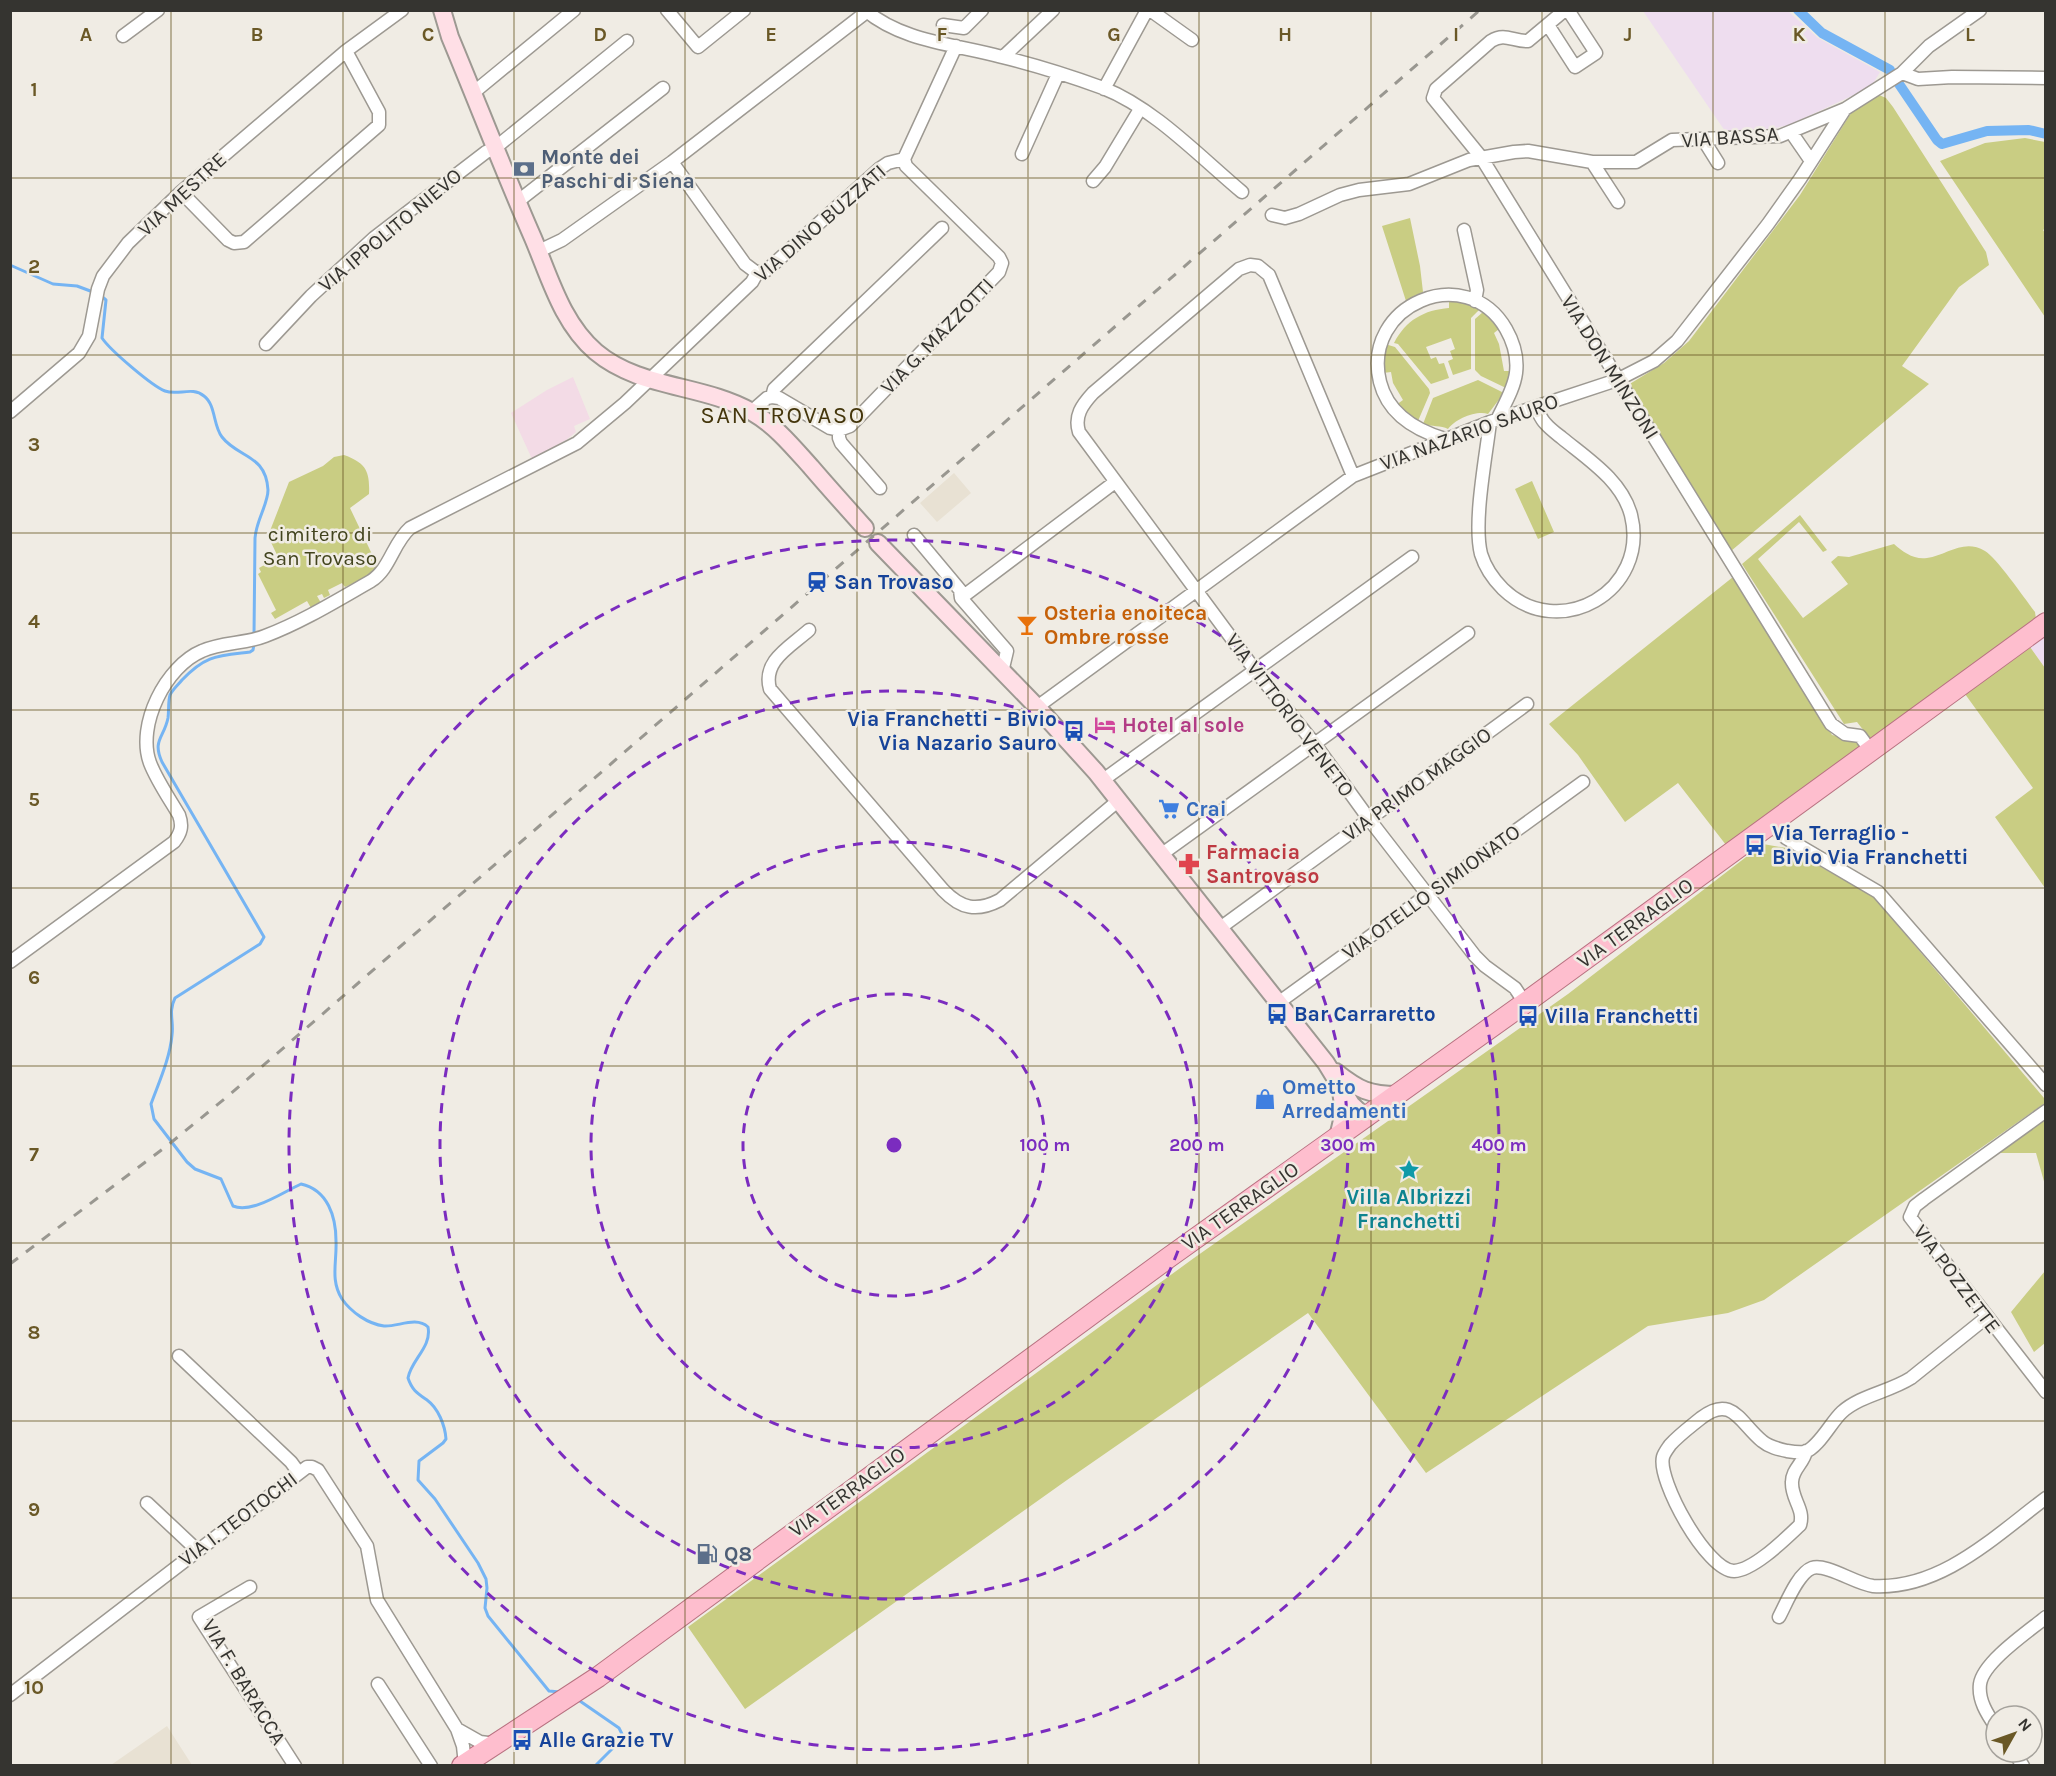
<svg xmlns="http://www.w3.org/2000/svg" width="2056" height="1776" font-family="Karla,sans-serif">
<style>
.built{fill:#e8e1d3}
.industrial{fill:#eeddef}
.education{fill:#f3dbe6}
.green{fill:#c9cd83}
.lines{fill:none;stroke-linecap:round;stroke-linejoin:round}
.stream{stroke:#75b4f3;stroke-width:3}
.canal{stroke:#75b4f3;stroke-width:10}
.street-casing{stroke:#9d9992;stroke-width:15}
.secondary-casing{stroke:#9d9992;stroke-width:20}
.primary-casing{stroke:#b87281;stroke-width:22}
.street{stroke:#fff;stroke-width:12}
.secondary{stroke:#ffdfe6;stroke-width:16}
.primary{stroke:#febece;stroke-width:20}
.rail{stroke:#999790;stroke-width:3;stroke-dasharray:10 10;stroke-linecap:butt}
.grid{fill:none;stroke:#6a5826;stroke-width:1.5;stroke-opacity:0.55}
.ring{fill:none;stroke:#7b2cbf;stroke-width:3;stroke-dasharray:10 8}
.labels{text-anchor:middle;stroke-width:5;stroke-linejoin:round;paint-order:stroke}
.street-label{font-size:21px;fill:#353430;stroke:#f0ece4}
.service-label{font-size:21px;font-weight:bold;fill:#4e5e75;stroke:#f0ece4;text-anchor:start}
.park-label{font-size:21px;fill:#42441e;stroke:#f0ece4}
.transit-label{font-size:21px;font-weight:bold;fill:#164399;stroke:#f0ece4;text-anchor:start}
.food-label{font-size:21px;font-weight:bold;fill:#c56008;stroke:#f0ece4;text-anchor:start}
.hotel-label{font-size:21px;font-weight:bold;fill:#b23c85;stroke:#f0ece4;text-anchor:start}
.shop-label{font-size:21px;font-weight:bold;fill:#366cbe;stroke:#f0ece4;text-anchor:start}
.health-label{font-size:21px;font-weight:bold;fill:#be3a42;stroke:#f0ece4;text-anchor:start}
.culture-label{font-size:21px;font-weight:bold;fill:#0d838f;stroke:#f0ece4}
.quarter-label{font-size:24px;letter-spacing:1.5px;fill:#44360c;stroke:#f0ece4}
.grid-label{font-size:20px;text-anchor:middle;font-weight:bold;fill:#6a5826;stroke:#f0ece4;stroke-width:5;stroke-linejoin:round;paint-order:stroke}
.centre{fill:#7b2cbf;stroke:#f0ece4;stroke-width:3}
.ring-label{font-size:18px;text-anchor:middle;font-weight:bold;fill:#7b2cbf;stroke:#f0ece4;stroke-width:5;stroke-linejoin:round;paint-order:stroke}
</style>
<rect width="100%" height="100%" fill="#f0ece4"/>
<path class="built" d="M954,473l17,20 -34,29 -17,-19z
M167,1726l25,39h-81z"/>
<path class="industrial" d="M1643,11h145l30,27 62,34 -9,15 -82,38 -19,4 -45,2z
M2045,636v32l-15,-21z"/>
<path class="education" d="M573,377l17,42 -16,7 2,6 -10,8 -34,19 -21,-46 36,-23z"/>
<path class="green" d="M1879,95l7,3 7,9 93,145 3,13 -30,22 -57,79 27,18 -198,167 -103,-166 36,-22 25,-22 111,-146 51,-82z
M2025,138l20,4 1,86 -3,2 3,4 -1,83 -105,-156 45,-18z
M1410,218l10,48 3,26 -17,9 -24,-75z
M1449,301l18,2 13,6 -9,9v51l-18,6 -5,-14 5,-2 -3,-8 5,-2 -4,-11 -25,9 5,12 5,-2 3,7 5,-1 5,15 -18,6 -33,-40 -4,-1c12,-23 30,-33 55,-35z
M1483,312l16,17 -5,4 5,11 5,27h6l-4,17 -25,-12 -6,-6v-51z
M1385,344l10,3 34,42 1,4 -12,28 -22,-16 7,-5 -10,-17 -2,-11 -8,1z
M1478,380l26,13 -16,21c-11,-4 -33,5 -40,15 -7,-4 -16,-2 -25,-5l10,-26z
M344,455c22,8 26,16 25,39l-19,14 30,63 -35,16 -3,-4 -14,7 2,5 -6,3 -2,-4 -5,2 4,7 -10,5 -4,-7 -32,18 -4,-6 5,-3 -18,-36 3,-2 -2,-4 19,-11 -10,-21 21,-54 34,-16 11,-9z
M1532,481l22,51 -16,7 -23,-50z
M1800,515l27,35 -4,2 -24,-30 -41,37 45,59 45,-34 -17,-22 7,-6 11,1 45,-13c9,8 20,16 33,14 20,-3 37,-20 58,-7 11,6 40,48 50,61l1,7 -165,121 -14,-18 -13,2 -102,-160z
M1733,577l99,158 23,5 4,4 -1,5 -132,96 -48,-62 -53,39 -47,-67 -29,-31z
M2030,647l15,21v220l-50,-71 38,-29 -68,-94z
M1763,844l23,4 86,47 172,203 1,5 -281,197 -36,13 -80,13 -222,147 -118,-160 -241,167 -322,229 -57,-82 506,-369 374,-264z
M2045,1112v73l-9,-32h-46z
M2045,1271v72l-11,9 -23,-40z"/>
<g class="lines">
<path class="stream" d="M10,265l43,19 24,2 16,6
M99,294l7,6 -4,38c8,12 50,48 63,53 13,5 27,-5 39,5 12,9 9,30 18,41 16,21 44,17 46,53 0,14 -12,31 -13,48l-1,97
M254,644l-1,6 -3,2c-33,4 -44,3 -68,28 -4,5 -9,9 -12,15 -2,7 -1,16 -2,23 -4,20 -16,22 -6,44l102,175 -4,7 -85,54c-7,14 -1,23 -3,37 -2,23 -13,47 -21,69l3,15 33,43 8,7 26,10 12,27c19,8 50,-14 68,-22 27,6 35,33 35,57 1,21 -6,39 6,58 9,13 26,25 42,27 14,1 32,-10 44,1 4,20 -17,33 -20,51 4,12 9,15 19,22 11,8 18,25 19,39l-3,4 -24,18 -1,19 17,19 43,64 8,16 1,9 -2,20 3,8 61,75 11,1
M577,1699l42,29 3,6 -5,10 -22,22"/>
<path class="canal" d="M1798,10l24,23 68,37
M1899,84l38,56 5,4 45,-13 42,-1 17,4"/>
<defs>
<path id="street" d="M667,10l31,37 46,-37
M865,10c38,32 90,34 137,47 33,8 68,19 101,31 51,20 97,69 139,104
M1150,10l42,30
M1565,10l-37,31c-14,1 -23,-9 -37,0l-55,48 -3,9 48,59 350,567 14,10 15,2 11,15
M943,25l21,3 18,-18
M1548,25l27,42 21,-14 -28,-43
M123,36l35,-26
M1003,57l50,-47
M1902,73l16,6 34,-2 94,1
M1104,89l43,-79
M473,93l101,-83
M1791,132l20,29
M1703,139l15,24
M1022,154l36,-80
M672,162l73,102 12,9
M1592,162l26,40
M1093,181l12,-14 35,-58
M181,192l47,48 6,3 10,-1 135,-117v-13l-33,-61
M517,202l146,-114
M1272,215l13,3 14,-4 41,-19 19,-5 50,-6 60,-24 45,-8 14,-1 64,11h44l36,-22 108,-4 65,-27 57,-36 27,-27 51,-36
M1464,230l13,60 -2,11
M539,251l23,-11 110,-78 197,-152
M266,344l45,-48 63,-58 112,-86 9,-4 132,-107
M772,397l7,1 51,30 9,2 11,-4 149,-154 3,-9 -3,-6 -93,-91 -2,-7
M10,412l69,-59 10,-17 9,-47 5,-13 25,-33 53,-51 165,-141 56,-41
M751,412l16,-14 5,-1 2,-8 168,-161
M1490,422c-4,35 -17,100 -9,132 4,13 12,25 22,35 56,54 147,2 128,-74 -9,-34 -42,-55 -69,-77 -5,-4 -12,-9 -17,-15 -4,-4 -6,-10 -9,-15
M839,430v8l2,5 39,45
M1445,439c-30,-9 -57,-25 -65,-57 -19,-77 86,-122 126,-53 8,14 12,28 10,44 -2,16 -12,32 -19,47
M1353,476l-84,-201 -11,-9 -8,-1 -11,4 -146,124c-11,12 -19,23 -14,39l176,238 59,73 55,76 106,137 10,10 30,22 10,15
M914,535l46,55 1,8
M809,630c-19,17 -47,31 -39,59l173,201c18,19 34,22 57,10l119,-100
M1002,672l5,-21 -46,-53 154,-116
M1037,707l316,-231 137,-54 127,-42 37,-19 23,-20 91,-117 32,-45 45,-70
M1103,780l309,-223
M1770,824l16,14 92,54 168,193
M1162,854l306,-221
M1220,928l307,-224
M10,962l164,-120c7,-9 9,-16 5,-27 -10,-17 -22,-34 -29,-52 -14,-38 16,-97 52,-112 20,-9 43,-7 63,-15 37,-14 71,-35 106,-55 19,-12 22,-38 39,-53l167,-85 48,-40 127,-121 5,-9 10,-3 112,-101 9,-6 16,-4 52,-113
M1278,1003l305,-221
M2046,1111l-122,88 -9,7 -5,11 136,175
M179,1356l112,106 8,11
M1806,1451c-2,12 -14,18 -14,31 -1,17 13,27 8,43 -15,14 -46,45 -66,46 -27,0 -77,-91 -71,-114 1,-4 5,-9 7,-12 9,-10 20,-18 31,-27 31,-24 39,5 61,23 7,6 16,8 25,10 6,1 12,2 18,1 14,-5 26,-30 37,-40 19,-17 47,-20 69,-34l76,-61
M147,1503l50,47
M250,1587l-51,30 96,149
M1779,1617c7,-13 19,-44 33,-49 14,-5 44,16 61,18 68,4 122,-50 173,-88
M378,1684l53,82
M10,1695l297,-228h5l6,3 49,76 10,54 80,129 6,17 2,18
M1996,1727c-9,-13 -18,-27 -16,-43 3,-22 49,-53 66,-67
M457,1729l23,13 16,2
M2014,1752l9,14"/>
<path id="secondary" d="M442,10l8,27c28,67 54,135 83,201 17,40 29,85 63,114 44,37 107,32 156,60 23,13 41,35 59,55 18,21 36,41 54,61
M878,543l159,164 59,65 230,291 25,41 15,14
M1336,1072c23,18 33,23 62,23
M1338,1137l6,-25 -3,-21"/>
<path id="primary" d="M462,1766l136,-89 570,-419 357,-255 521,-380"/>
</defs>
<use href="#street" class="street-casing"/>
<use href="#secondary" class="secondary-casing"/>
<use href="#primary" class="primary-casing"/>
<use href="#street" class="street"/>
<use href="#secondary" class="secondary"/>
<use href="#primary" class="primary"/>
<path class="rail" d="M10,1264l158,-119 60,-49 1252,-1086"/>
</g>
<path class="grid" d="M171,10v1756M343,10v1756M514,10v1756M685,10v1756M857,10v1756M1028,10v1756M1199,10v1756M1371,10v1756M1542,10v1756M1713,10v1756M1885,10v1756M10,178h2036M10,355h2036M10,533h2036M10,710h2036M10,888h2036M10,1066h2036M10,1243h2036M10,1421h2036M10,1598h2036"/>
<g class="ring">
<circle cx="894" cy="1145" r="151"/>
<circle cx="894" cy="1145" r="303"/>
<circle cx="894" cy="1145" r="454"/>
<circle cx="894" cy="1145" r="605"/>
</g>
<defs>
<symbol id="bank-bare" viewBox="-9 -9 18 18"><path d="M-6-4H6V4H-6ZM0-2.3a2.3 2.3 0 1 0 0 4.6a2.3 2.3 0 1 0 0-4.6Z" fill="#5c6f8a" stroke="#f0ece4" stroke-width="2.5" paint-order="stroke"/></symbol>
<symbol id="station-bare" viewBox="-9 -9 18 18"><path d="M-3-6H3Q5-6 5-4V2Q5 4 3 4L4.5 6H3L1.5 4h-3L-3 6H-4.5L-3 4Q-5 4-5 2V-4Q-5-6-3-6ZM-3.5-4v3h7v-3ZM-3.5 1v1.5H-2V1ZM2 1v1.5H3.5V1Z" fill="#1a4fb4" stroke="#f0ece4" stroke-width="2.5" paint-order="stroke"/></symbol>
<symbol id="bar-bare" viewBox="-9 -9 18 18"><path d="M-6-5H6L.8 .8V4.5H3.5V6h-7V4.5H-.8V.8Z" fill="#e8710a" stroke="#f0ece4" stroke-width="2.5" paint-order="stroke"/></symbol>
<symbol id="hotel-bare" viewBox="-9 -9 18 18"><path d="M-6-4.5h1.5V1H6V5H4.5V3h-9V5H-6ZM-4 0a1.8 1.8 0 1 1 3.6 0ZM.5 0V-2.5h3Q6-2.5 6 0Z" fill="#d1479c" stroke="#f0ece4" stroke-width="2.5" paint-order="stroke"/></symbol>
<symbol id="bus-bare" viewBox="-9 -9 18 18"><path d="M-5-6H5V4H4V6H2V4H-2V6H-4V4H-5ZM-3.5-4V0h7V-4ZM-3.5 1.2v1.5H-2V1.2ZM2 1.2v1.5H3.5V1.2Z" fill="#1a4fb4" stroke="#f0ece4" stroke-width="2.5" paint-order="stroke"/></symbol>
<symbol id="supermarket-bare" viewBox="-9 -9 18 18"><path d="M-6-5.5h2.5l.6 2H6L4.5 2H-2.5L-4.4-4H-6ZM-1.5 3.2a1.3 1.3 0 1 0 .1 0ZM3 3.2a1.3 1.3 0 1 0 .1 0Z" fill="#3f7fe0" stroke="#f0ece4" stroke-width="2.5" paint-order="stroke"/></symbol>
<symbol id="pharmacy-bare" viewBox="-9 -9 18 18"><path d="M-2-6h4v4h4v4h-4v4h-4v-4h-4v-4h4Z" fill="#e0444e" stroke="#f0ece4" stroke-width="2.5" paint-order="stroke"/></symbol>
<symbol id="shop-bare" viewBox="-9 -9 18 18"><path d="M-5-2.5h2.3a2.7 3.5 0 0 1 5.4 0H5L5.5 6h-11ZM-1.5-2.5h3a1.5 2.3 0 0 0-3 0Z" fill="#3f7fe0" stroke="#f0ece4" stroke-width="2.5" paint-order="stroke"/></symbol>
<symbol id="sight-bare" viewBox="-9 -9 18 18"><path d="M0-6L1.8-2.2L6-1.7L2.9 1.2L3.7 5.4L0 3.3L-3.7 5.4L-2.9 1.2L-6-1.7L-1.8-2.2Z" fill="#0f9aa8" stroke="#f0ece4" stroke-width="2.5" paint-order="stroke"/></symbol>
<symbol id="fuel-bare" viewBox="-9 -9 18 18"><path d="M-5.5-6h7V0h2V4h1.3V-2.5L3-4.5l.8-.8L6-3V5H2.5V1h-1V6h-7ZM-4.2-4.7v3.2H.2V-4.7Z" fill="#5c6f8a" stroke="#f0ece4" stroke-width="2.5" paint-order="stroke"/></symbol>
</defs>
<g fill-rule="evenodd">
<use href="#bank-bare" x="509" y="154" width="30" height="30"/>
<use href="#station-bare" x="802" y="567" width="30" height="30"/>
<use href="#bar-bare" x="1012" y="610" width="30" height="30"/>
<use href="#hotel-bare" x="1090" y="710" width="30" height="30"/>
<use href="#bus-bare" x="1059" y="716" width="30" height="30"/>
<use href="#supermarket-bare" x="1154" y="794" width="30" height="30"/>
<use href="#bus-bare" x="1740" y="830" width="30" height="30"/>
<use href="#pharmacy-bare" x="1174" y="849" width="30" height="30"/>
<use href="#bus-bare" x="1262" y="999" width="30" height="30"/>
<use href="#bus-bare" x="1513" y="1001" width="30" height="30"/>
<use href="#shop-bare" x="1250" y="1084" width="30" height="30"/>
<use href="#sight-bare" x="1394" y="1155" width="30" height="30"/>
<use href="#fuel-bare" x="692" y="1539" width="30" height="30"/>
<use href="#bus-bare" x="507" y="1725" width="30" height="30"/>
</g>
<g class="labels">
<g class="street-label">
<text transform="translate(1730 137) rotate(-4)" y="7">VIA BASSA</text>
<text transform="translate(182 194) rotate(-43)" y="7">VIA MESTRE</text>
<text transform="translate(820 223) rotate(-41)" y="7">VIA DINO BUZZATI</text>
<text transform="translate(390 230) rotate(-40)" y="7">VIA IPPOLITO NIEVO</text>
<text transform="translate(937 336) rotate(-46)" y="7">VIA G. MAZZOTTI</text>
<text transform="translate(1610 367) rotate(58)" y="7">VIA DON MINZONI</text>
<text transform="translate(1469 432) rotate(-20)" y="7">VIA NAZARIO SAURO</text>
<text transform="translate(1290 715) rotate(53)" y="7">VIA VITTORIO VENETO</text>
<text transform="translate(1417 784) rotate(-36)" y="7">VIA PRIMO MAGGIO</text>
<text transform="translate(1431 892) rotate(-36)" y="7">VIA OTELLO SIMIONATO</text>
<text transform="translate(1635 923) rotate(-36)" y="7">VIA TERRAGLIO</text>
<text transform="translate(1240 1206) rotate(-35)" y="7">VIA TERRAGLIO</text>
<text transform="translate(1957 1279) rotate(53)" y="7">VIA POZZETTE</text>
<text transform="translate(847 1492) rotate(-36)" y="7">VIA TERRAGLIO</text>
<text transform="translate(238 1519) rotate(-37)" y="7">VIA I. TEOTOCHI</text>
<text transform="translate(244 1682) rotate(59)" y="7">VIA F. BARACCA</text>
</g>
<g class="service-label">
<text x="541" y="164">Monte dei<tspan x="541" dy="24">Paschi di Siena</tspan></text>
<text x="724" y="1561">Q8</text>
</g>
<g class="park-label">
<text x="320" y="541">cimitero di<tspan x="320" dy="24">San Trovaso</tspan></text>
</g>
<g class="transit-label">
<text x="834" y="589">San Trovaso</text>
<text x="1057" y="726" text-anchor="end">Via Franchetti - Bivio<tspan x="1057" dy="24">Via Nazario Sauro</tspan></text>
<text x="1772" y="840">Via Terraglio -<tspan x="1772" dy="24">Bivio Via Franchetti</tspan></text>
<text x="1294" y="1021">Bar Carraretto</text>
<text x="1545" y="1023">Villa Franchetti</text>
<text x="539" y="1747">Alle Grazie TV</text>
</g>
<g class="food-label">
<text x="1044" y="620">Osteria enoiteca<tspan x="1044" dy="24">Ombre rosse</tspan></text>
</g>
<g class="hotel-label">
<text x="1122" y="732">Hotel al sole</text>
</g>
<g class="shop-label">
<text x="1186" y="816">Crai</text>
<text x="1282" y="1094">Ometto<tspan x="1282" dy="24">Arredamenti</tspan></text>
</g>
<g class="health-label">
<text x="1206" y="859">Farmacia<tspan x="1206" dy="24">Santrovaso</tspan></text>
</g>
<g class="culture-label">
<text x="1409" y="1204">Villa Albrizzi<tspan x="1409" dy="24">Franchetti</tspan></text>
</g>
<g class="quarter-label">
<text x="783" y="423">SAN TROVASO</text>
</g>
</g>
<g class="grid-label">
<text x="86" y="41">A</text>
<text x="257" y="41">B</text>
<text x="428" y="41">C</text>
<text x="600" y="41">D</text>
<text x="771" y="41">E</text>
<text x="942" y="41">F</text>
<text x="1114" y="41">G</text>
<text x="1285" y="41">H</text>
<text x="1456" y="41">I</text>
<text x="1628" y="41">J</text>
<text x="1799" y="41">K</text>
<text x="1970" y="41">L</text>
<text x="34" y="96">1</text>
<text x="34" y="273">2</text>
<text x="34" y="451">3</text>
<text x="34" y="628">4</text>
<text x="34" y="806">5</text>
<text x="34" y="984">6</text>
<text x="34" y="1161">7</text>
<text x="34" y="1339">8</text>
<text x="34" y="1516">9</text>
<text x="34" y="1694">10</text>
</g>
<circle cx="894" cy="1145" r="9" class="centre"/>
<g class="ring-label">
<text x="1045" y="1151">100 m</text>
<text x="1197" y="1151">200 m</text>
<text x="1348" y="1151">300 m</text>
<text x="1499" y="1151">400 m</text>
</g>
<rect width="2056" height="1776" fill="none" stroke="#353430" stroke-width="24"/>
<g transform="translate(2014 1734) rotate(50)"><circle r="28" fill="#f0ece4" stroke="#a5a29c" stroke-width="1.5"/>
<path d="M0-4.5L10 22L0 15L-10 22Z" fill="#6a5826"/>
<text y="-9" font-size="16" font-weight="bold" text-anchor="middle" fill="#353430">N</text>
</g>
</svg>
